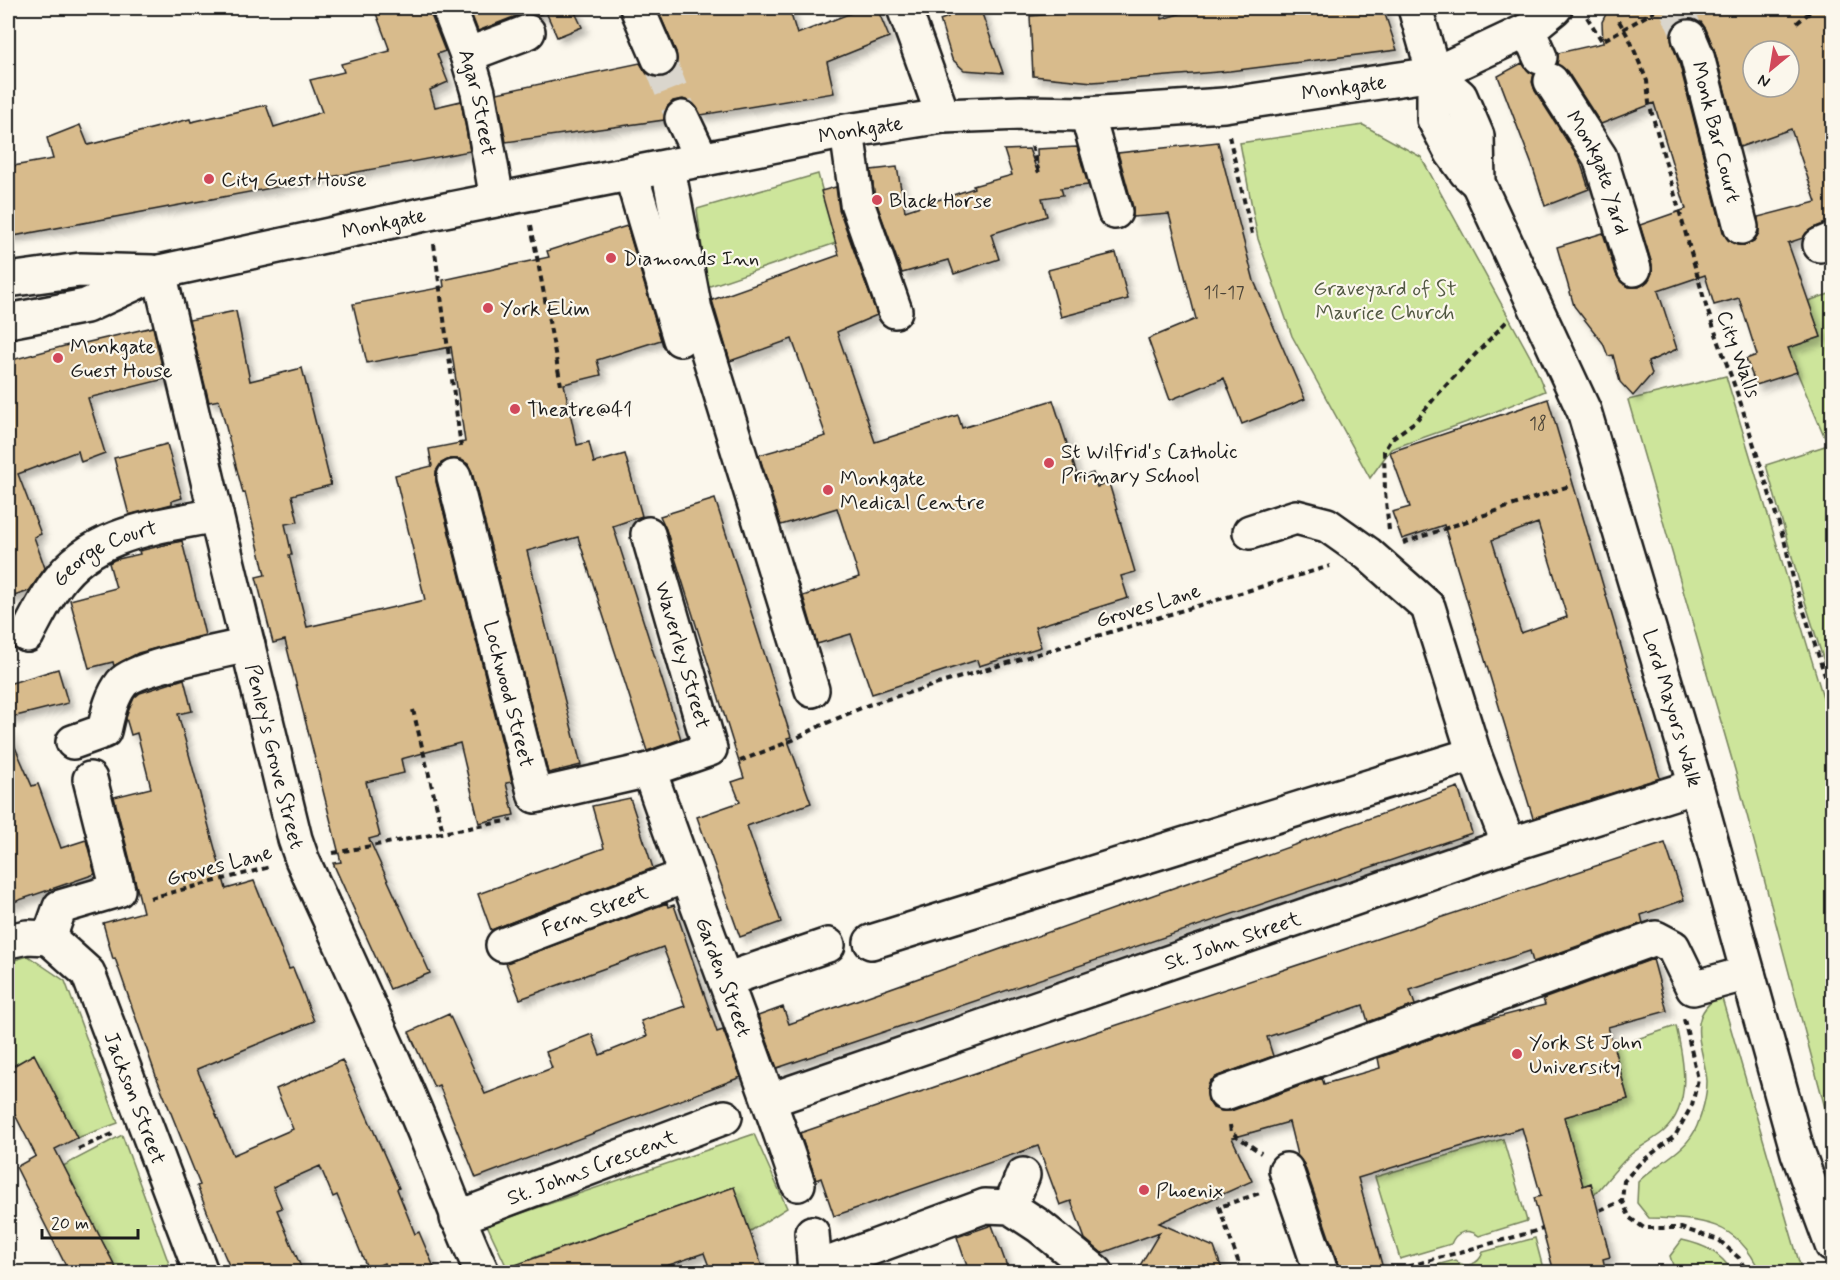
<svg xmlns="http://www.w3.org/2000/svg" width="1840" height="1280" font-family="Mynerve,sans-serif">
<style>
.green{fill:#cde59b;stroke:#74805c;stroke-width:1.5}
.building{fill:#d8bb8c;stroke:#1c1c1c;stroke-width:1.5;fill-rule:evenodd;filter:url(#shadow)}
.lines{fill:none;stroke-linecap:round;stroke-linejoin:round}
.minor-tunnel{stroke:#dad6cd;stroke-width:33;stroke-dasharray:33 16;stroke-linecap:butt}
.minor-casing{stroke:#1c1c1c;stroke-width:38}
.major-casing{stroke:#1c1c1c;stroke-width:38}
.path{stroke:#1c1c1c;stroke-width:4;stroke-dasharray:6 4.5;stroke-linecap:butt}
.minor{stroke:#fbf7ec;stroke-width:33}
.major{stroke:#fbf7ec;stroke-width:33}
.path-bridge{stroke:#1c1c1c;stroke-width:4;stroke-dasharray:6 4.5;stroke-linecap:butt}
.poi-dot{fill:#d1495b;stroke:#fbf7ec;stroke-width:2}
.labels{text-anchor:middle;stroke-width:4.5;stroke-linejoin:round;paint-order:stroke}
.number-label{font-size:18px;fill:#4b4438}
.street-label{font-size:21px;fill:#1c1c1c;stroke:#fbf7ec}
.poi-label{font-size:21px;fill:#1c1c1c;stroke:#fbf7ec;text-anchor:start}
.park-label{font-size:21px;fill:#515842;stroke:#fbf7ec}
</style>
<defs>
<filter id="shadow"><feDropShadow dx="5.5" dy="5.5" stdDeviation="3" flood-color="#0004"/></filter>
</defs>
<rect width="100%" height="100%" fill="#fbf7ec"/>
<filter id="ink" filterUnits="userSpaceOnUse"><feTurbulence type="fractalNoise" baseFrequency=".0167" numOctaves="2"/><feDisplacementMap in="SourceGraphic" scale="12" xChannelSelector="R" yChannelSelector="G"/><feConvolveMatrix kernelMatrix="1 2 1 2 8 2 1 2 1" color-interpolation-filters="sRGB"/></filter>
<g filter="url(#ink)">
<path class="green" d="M1363,125l58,32 111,203 13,31 -58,24 -96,34 -21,29 -78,-142 -34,-97 -18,-96z
M818,174l18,69 -129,44 -10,-78z
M1832,293v394l-30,-95 -36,-127 62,-20 -31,-73 -9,-24 33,-11 -13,-36z
M1726,376l106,351v407l-97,-364 -107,-370z
M28,956l37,25 53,142 -41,15 -43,-84 -26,15v-107z
M1721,995l81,277h-42c-23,-52 -59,-53 -111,-54l-12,-15 1,-21c19,-20 48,-29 59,-56 5,-12 10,-31 10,-45 -3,-34 -24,-64 14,-86z
M1676,1026c8,35 17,79 -13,106 -11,9 -24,15 -34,24 -13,12 -23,26 -35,39l-3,-12 -8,3 -19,-69 64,-18 -15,-52z
M754,1134l33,74 -38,24 -16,-44 -200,70 5,14h-29l-22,-47z
M122,1135l50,137h-54l-55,-106z
M1503,1139l24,82 -48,15c-11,-8 -23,-5 -28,8l-51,15 -25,-82z
M1535,1238l9,34h-134l45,-12c10,9 24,5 28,-8z
M1682,1240c23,5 37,12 51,32h-58l-5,-16z"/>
<path class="building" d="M374,8h57v7l14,36 -8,3 11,28 -18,8 5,17 26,-6 9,50 -462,86v-70l45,-8 -6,-21 33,-13 8,20 102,-26 1,3 75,-17 8,22 48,-15 -12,-32 34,-8 -3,-8 49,-13z
M469,8h104l9,19 -25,10 -11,-25 -10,4 -6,-3 -9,1 -43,17z
M657,8h132l8,26 67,-26h13l12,29 -62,25 7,31 -133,22 -8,-12 -10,-4 -10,2 -6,6 -3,13 -158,22 -9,-49 143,-30 7,11 9,3 10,-1 8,-5 3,-9 -1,-10z
M944,8h36l23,65 -39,-3 -12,-11 -12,-39 8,-3z
M1057,8h103l2,11 37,-11h184l14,42 -167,21 -137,11 -60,-6 -3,-60 26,-2z
M1609,8h224v214l-20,6 -7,5 -3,5 -15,5 33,94 -33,11 9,24 -41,13 -10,-26 11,-4 -18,-57 -25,7 -9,-30 -47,16 19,58 -29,13 4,12 -19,22 -13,-14 -7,-27 -5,1 -5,-13 -29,-37 -17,-59 46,-14 13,41 5,8 8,5h10l9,-6 4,-8v-9l-12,-39 46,-16 -32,-106 -53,21 -34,-53 -10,-7 1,-11 45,-10 -1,-21zM1692,19l9,3 5,7 8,20 26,98 51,-18 25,73 -58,15 1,16 -5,8 -9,4h-8l-9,-5 -5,-8 -44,-170 -7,-18 -1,-10 3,-9 8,-5zM1753,51h36v36h-36z
M1522,63l7,9 5,2 -2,8 3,9 45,70 9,28 -44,17 -13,-41 -34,-89z
M1218,142l36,139 51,118 -63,25 -18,-46 -54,22 -22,-61 48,-20 -27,-105 -36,3v-10l-15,-54z
M1077,147l11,38 -27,3 2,7 -21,3 5,18 -56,18 8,25 -45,15 -5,-14 -47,13 -27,-74 -4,-29 26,-3 8,44 69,-23 -1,-2 39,-11 -8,-25 25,-1 9,24 -1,-24z
M836,187l3,22 38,106 -40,17 38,110 83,-27 4,13 91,-28 25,78 15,-5 4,14 12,-4 26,89 -14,4 7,22 -93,29 6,20 -62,19 -2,-6 -105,34 -21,-60 -34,10 -14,-48 56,-19 -22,-69 -56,17 -22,-70 67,-19 -34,-97 -62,22 -18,-61 127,-45 -18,-64z
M627,226l34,114 -64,20 4,15 -37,9 13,61 12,-3 5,21 31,-9 17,62 -29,10 68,213 -34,12 -69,-214 -51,14 54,214 -33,8 -76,-301 -4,-8 -8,-5h-10l-9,4 -5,8v11l76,300 -6,1 8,32 -35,8 -19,-80 -59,16 3,14 -38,9 14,54 -11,3 61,134 -40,16 -57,-126 8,-1 -56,-222 -12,3 -17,-66 9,-2 -20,-83 -2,1 -24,-93 -10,2 -20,-82 47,-9 14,70 52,-13 29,117 -39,10 6,27 -13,2 7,31h-3l18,72 118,-27 -30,-125 37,-9 -3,-17 36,-7 -14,-95 -84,16 -14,-59 91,-17 -1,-7 106,-23 -2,-6z
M1116,253l12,46 -67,18 -13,-47z
M153,327l12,52 -77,19 17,55 -24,9 -3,-11 -60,23 23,60 -7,3 11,31 -16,23 -21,7v-237l64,-17v2z
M1548,399l112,379 -127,40 -89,-293 -42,14 -10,-27 18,-5 -20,-55zM1538,523l29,94 -46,16 -29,-93z
M167,444l15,54 -10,3v3l-43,11 -15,-57z
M715,499l76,238 -4,1 24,65 -64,23 34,96 -41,15 -43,-120 43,-15 -8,-20 12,-4 -78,-249 -6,-13z
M182,541l23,94 -67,18 -24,13 -1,-4 -24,6 -19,-68 46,-12 -7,-25 5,-3 26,-6 -1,-3z
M58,669l10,34 -60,15v-34z
M184,679l8,32 -14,3 48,175 28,-8 35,88 4,-1 21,53 -117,48 36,86 60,-26 -17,-40 66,-29 57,128 -2,1 18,45 4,-2 17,40h-47l-5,-9 -16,7 -31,-75 -4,2 -13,-31 -47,21 9,21 -5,2 26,62h-71l-8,-18 -27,-68 3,-1 -44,-109 -41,-118 -2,1 -10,-36 40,-11 -29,-115 37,-9 -14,-55 -6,2 -5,-17 2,-6 6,-14 6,-5z
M8,731l24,55 6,-2 23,64 25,-8 9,34 -87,30z
M1458,787l14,46 -695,235 -19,-52 25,-9 6,17z
M630,798l23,70 -162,62 -13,-36 126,-46 -12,-42z
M1665,843l19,57 -43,15 2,8 -110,39 -3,-11 -120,39 5,15 -47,17 -5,-17 -96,32 6,19 -55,20 -8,5 -3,9 1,10 5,8 9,3h9l91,-33 2,6 56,-16 -2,-10 93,-34 74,-19 -2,-6 110,-40 14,52 -59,16 20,72 -64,18 19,69 8,-3 19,74 -7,2 3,13h-52l-20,-74 7,-2 -19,-68 -164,50 26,94h-45v-6l-35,-102 -7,-9 -8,-33 -57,16 20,43 -93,42 55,24 9,25h-87l24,-40 -58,21 -17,-14 -14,-38 -11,4 -22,-59 -204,70 -13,-38 -5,2 -16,-47 278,-95z
M667,903l1,4 6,-2 43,127 6,-2 18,47 -265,101 -37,-93 -5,2 -25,-55 40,-18 36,80 67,-26 -6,-16 46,-18 8,21 47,-19 -6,-15 44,-15 -22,-59 -143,52 -14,-36z
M34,1054l43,84 -22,11 63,123h-49l-53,-105 20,-11 -28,-55v-32z
M734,1187l30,85h-53l-7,-19 -55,19h-145v-3z
M992,1225l17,47h-40l-12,-35z"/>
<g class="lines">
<path class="minor-tunnel" d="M1676,8l13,29
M659,59l23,59"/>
<defs>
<g id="minor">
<path id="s1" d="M449,8l18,47 11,37 19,107"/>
<path d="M637,8l22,51"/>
<path d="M904,8l39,108"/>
<path d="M1528,30l12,27"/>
<path id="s2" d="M1689,37l8,19 44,171"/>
<path d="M467,55l61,-23"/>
<path d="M1434,74l94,-44 27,-22"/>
<path id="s3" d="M1551,81l49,76 34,112"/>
<path d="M1087,114l28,98"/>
<path d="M682,118l20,42"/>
<path d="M847,131l10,72 38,108"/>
<path d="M668,168l27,142 117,380"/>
<path d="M631,174l49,165"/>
<path d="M1820,245l12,-5"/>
<path id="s4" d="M159,272l57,243 79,324 7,20c41,90 83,179 121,270 20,48 37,96 59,143"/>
<path id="s5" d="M454,477l81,319 114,-26 61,-21 -62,-215"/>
<path d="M1250,532l46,-15 31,8 41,29 60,53 46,147 35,91"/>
<path id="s6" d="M27,635c9,-17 18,-36 30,-52 37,-52 102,-56 159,-68"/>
<path d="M73,742l31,-11c4,-17 7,-34 18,-48 14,-16 101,-32 126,-38"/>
<path id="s7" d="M649,770c48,139 102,275 149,414"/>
<path id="s8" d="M49,938l39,35 113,299"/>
<path d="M49,938l11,-31 58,-17 -28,-111"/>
<path d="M8,941l19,-4 22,1"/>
<path d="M871,942l603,-188"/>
<path id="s9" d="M503,945l182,-69"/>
<path d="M725,980l103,-35"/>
<path d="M1225,1093l431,-155 17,9 20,41 55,-15"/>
<path id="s10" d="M770,1100l739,-255 187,-59"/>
<path d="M1286,1170l35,102"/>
<path d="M1010,1207l13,-32"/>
<path id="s11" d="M457,1218l268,-101"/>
<path d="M812,1233l3,39"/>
<path d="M814,1269l171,-63 25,1 29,19 57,46"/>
</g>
<g id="major">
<path d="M1415,8l19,66v45l18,34 14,19 12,11"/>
<path id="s12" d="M1434,74l26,22 17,40 1,47 106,228 112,375 102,367 34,92"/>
<path d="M8,280l72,-10 72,2"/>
<path id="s13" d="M8,321l78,-15 73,-34 271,-59 417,-82 96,-15 79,-3 65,1 137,-9 210,-31"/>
</g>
</defs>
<use href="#minor" class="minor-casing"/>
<use href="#major" class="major-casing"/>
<path class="path" d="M1587,12l10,-4
M1587,17l15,24 46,-26 5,-3 2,-4
M1797,23l18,-15
M1630,40l17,41 2,22 57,203 35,98 44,139 8,35 39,119
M1229,136l23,98
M1032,146l7,27
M531,225l30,160
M434,244l27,203
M1389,530l-4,-38 -1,-41 7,-12 25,-18 21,-26 70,-74
M1403,543l169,-58
M413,710l30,122
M740,761l53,-21 27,-14 48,-21 462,-139
M333,853l179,-33
M150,898l120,-31
M1684,1019l14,60 -6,26 -17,31 -35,27 -16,18 -2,20 8,17 14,10h37l38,12 20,18 8,14
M1230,1125l1,7 30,21
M78,1149l37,-16
M1600,1210l22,-9
M1242,1272l-23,-65 41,-14
M1388,1272l155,-43"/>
<use href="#minor" class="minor"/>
<use href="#major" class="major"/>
<path class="path-bridge" d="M1619,21l11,19"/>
</g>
</g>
<g class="poi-dot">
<circle cx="209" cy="179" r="6"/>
<circle cx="877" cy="200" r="6"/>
<circle cx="611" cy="258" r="6"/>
<circle cx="488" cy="308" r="6"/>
<circle cx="58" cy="358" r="6"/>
<circle cx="515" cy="409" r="6"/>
<circle cx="1049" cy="463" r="6"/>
<circle cx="828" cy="490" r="6"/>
<circle cx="1517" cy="1054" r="6"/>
<circle cx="1144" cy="1190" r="6"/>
</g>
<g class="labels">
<g class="number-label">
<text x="1224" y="298">11-17</text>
<text x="1538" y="429">18</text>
</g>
<g class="street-label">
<text dy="7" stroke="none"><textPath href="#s13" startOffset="1362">Monkgate</textPath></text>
<text dy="7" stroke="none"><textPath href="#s1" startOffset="99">Agar Street</textPath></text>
<text dy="7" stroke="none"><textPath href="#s13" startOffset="876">Monkgate</textPath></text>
<text dy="7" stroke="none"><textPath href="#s2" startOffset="99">Monk Bar Court</textPath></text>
<text dy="7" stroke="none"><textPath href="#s3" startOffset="104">Monkgate Yard</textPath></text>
<text dy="7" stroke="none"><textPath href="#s13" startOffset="390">Monkgate</textPath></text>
<text transform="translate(1739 354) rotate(70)" y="7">City Walls</text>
<text dy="7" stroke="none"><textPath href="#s6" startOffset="118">George Court</textPath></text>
<text transform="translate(1148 605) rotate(-17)" y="7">Groves Lane</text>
<text transform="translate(683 655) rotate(74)" y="7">Waverley Street</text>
<text dy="7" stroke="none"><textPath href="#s5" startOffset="224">Lockwood Street</textPath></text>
<text dy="7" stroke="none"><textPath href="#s12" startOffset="686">Lord Mayors Walk</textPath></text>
<text dy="7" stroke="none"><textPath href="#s4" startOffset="498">Penley's Grove Street</textPath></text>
<text transform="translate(219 865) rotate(-15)" y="7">Groves Lane</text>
<text dy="7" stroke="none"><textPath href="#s9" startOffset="98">Fern Street</textPath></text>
<text dy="7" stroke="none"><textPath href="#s10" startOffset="489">St. John Street</textPath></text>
<text dy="7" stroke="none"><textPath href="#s7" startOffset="220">Garden Street</textPath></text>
<text dy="7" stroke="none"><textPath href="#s8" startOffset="186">Jackson Street</textPath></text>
<text dy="7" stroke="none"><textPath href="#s11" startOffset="144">St. Johns Crescent</textPath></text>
</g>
<g class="poi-label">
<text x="221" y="186">City Guest House</text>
<text x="889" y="207">Black Horse</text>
<text x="623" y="265">Diamonds Inn</text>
<text x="500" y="315">York Elim</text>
<text x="70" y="353">Monkgate<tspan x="70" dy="24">Guest House</tspan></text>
<text x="527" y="416">Theatre@41</text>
<text x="1061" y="458">St Wilfrid's Catholic<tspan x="1061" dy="24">Primary School</tspan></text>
<text x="840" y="485">Monkgate<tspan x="840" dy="24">Medical Centre</tspan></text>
<text x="1529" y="1049">York St John<tspan x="1529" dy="24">University</tspan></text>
<text x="1156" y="1197">Phoenix</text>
</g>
<g class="park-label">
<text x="1385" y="295">Graveyard of St<tspan x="1385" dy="24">Maurice Church</tspan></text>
</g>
</g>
<rect width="1840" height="1280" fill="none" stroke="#fbf7ec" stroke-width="30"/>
<rect x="15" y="15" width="1810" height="1250" fill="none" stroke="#1c1c1c" stroke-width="2" filter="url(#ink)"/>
<g transform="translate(1771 69) rotate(210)"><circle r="28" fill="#fbf7ec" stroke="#a29f99" stroke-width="1.5"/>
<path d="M0-4.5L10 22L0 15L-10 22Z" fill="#d1495b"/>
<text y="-9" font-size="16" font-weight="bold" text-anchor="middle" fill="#1c1c1c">N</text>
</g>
<path d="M42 1229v9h96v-9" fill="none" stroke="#1c1c1c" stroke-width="3"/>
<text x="51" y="1229" font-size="18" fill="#1c1c1c" stroke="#fbf7ec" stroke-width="4.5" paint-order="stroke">20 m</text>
</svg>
